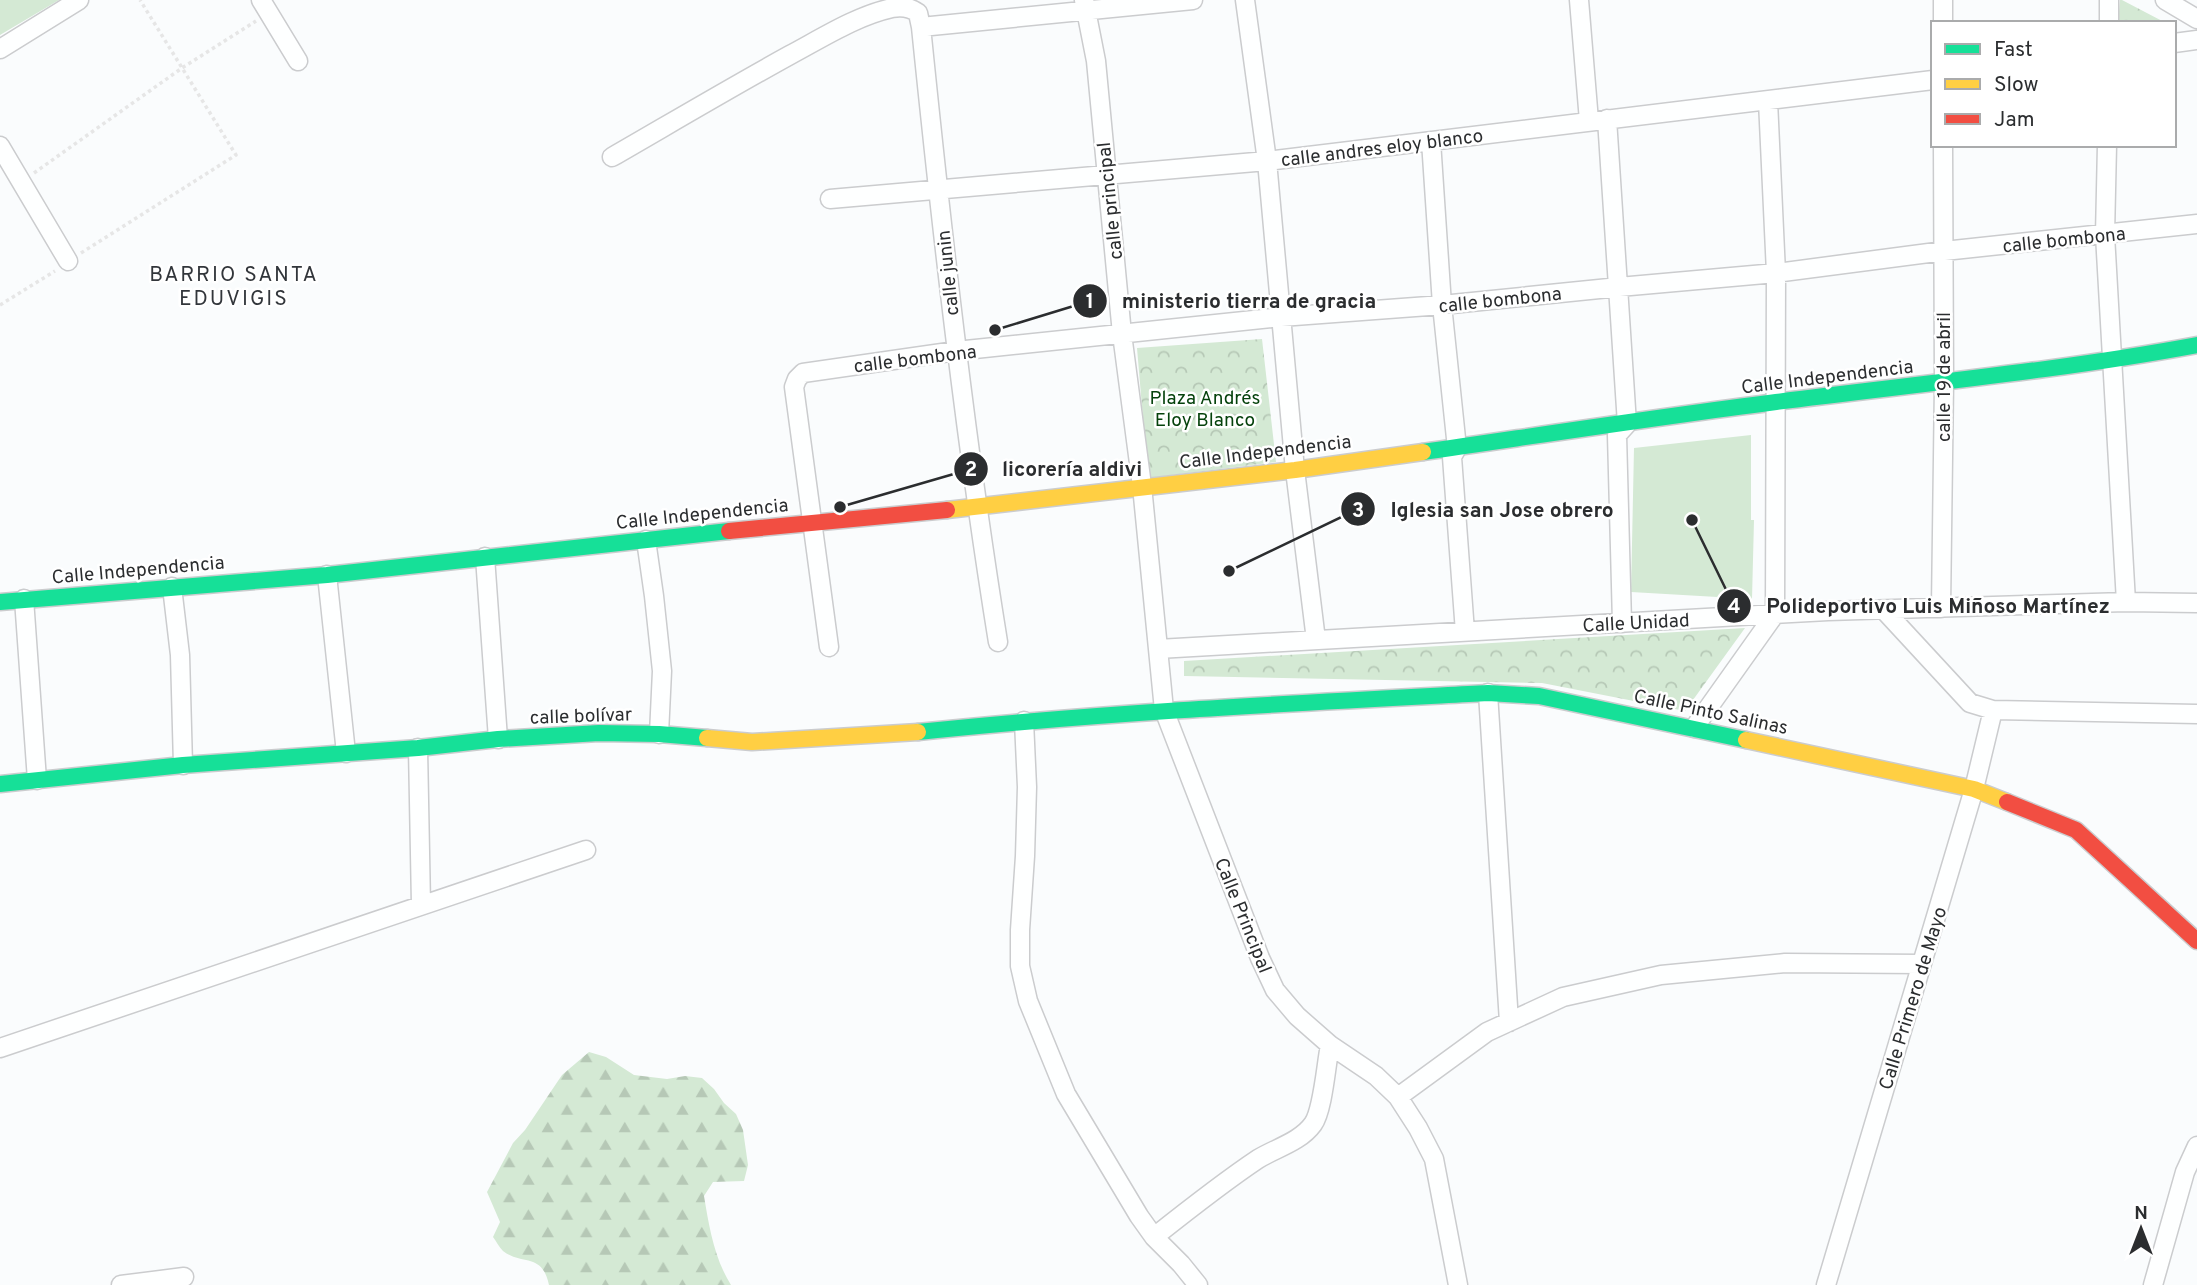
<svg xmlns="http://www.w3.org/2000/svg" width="2197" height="1285" font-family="Overpass,sans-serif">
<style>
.forest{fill:url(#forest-firs)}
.park{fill:url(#park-crowns)}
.garden{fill:#d4e9d4}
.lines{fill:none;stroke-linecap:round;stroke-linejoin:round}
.street-casing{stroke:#cbccce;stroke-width:21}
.fast-casing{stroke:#cbccce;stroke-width:19}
.slow-casing{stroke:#cbccce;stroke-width:19}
.jam-casing{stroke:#cbccce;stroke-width:19}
.path{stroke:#e6e6e6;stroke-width:3.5;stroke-dasharray:3.5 3.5;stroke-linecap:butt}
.street{stroke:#feffff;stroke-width:18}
.fast{stroke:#16e098;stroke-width:16}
.slow{stroke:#ffcf43;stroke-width:16}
.jam{stroke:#f24e42;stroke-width:16}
.labels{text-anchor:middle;stroke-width:5;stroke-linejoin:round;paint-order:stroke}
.street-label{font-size:19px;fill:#2b2d2f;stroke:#fff}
.park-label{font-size:19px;fill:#05420c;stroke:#fff}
.neighbourhood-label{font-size:21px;letter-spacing:2px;fill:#32363b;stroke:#fff}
.leader{fill:none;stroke:#2b2d2f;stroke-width:2.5}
.callout-dot{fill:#2b2d2f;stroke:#fff;stroke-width:2.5}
.mark-label{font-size:21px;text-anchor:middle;font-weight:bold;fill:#fff}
.callout-label{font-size:21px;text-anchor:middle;font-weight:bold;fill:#2b2d2f;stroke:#fff;stroke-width:5;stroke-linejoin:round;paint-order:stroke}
</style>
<defs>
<pattern id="forest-firs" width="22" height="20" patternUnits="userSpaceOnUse" patternTransform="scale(1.75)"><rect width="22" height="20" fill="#d4e9d4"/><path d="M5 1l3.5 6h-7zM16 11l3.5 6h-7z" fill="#b6c8b6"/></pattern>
<pattern id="park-crowns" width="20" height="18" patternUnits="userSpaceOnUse" patternTransform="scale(1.75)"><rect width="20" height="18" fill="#d4e9d4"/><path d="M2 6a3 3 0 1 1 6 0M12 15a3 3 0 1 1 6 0" fill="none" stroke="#b6c8b6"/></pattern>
</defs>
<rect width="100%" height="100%" fill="#fafcfd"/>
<path class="forest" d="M589,1052l17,5 28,18 33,4 18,-3 17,2 12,11 10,14 12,11 7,16 5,35 -4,16 -31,1 -9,14c5,30 10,62 27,89h-182c-7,-33 -27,-19 -46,-34 -4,-4 -7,-10 -10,-14l7,-15 -13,-30 26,-49 12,-13 37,-55z"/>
<path class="park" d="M2120,0h2l44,23h-48z
M1262,339l14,123 -128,16 -11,-130z
M1745,628l-60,83 -143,-28 -358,-7v-15z"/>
<path class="garden" d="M0,0h59l-59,35z
M1751,435v85h3l-2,79 -121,-7 3,-144z"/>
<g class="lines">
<defs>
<path id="street" d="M261,0l37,61
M1084,0l12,61 26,273 20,152 22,224 96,248 15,32 22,26 33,29 46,31 22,21 20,31 16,31 24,126
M1245,0l22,161 28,309 21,170
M1579,0l10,121
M1943,0v23
M2109,0v23
M2165,0l32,19
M921,27l272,-27
M2174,43l23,-3
M0,49l79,-49
M1607,119l20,305 -10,11 5,188
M1431,141l11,164 15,143 -5,9 13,175
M2107,145l-2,90 21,367
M0,146l68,115
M612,157c59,-34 118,-69 178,-102 32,-17 66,-39 102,-47 10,-2 18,-1 26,5l3,14c21,206 44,411 77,615
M830,199l437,-38 666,-81
M646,540l8,56 8,75 -3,63
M485,557l13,182
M327,575l19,178
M172,587l8,68 3,110
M24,599l13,181
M1941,608l3,-225 -1,-238
M1884,610l86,93 23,7 204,4
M829,647l-35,-260 3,-8 6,-6 153,-22 325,-34 161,-12 177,-18 157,-14 168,-22 253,-27
M1158,649l670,-38 298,-9 71,1
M1488,693l21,329
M1024,721l3,66 -2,69 -5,74v36l8,35 38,93 73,122 15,21 27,27 17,21
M1694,728l81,-114 1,-341 -8,-172
M418,748l3,157
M0,1048l586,-198
M1398,1097l89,-65 76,-35 98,-22 124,-12 137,1
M1154,1237c34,-27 68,-54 104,-78 18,-11 42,-17 55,-35 10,-14 13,-59 17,-79
M121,1285l63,-8
M1826,1285l148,-496 19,-79
M2153,1285l32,-113 12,-26"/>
<path id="fast" d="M1423,452c118,-17 235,-35 353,-50 141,-18 281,-31 421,-57
M0,602l327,-27 402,-44
M918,732c190,-20 380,-29 570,-39l51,3 207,44
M0,784l183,-19 235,-17 80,-9 101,-6 60,1 48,4"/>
<path id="slow" d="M947,510l348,-40 128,-18
M707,738l45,4 166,-10
M1746,740l228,49 33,13"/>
<path id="jam" d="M729,531l218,-21
M2007,802l69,28 121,111"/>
</defs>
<use href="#street" class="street-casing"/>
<use href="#fast" class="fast-casing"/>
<use href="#slow" class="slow-casing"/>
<use href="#jam" class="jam-casing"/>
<path class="path" d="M34,173l148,-105 74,-47
M81,253l155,-98 -96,-155
M0,305l55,-34"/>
<use href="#street" class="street"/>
<use href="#fast" class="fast"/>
<use href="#slow" class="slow"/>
<use href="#jam" class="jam"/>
</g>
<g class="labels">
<g class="street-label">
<text transform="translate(1382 147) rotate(-7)" y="7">calle andres eloy blanco</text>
<text transform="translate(1109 201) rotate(-96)" y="7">calle principal</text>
<text transform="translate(2064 239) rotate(-6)" y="7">calle bombona</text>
<text transform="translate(947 273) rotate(-96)" y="7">calle junin</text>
<text transform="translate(1500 299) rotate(-6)" y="7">calle bombona</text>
<text transform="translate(915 358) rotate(-7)" y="7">calle bombona</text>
<text transform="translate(1827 376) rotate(-7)" y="7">Calle Independencia</text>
<text transform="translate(1943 377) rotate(-90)" y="7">calle 19 de abril</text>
<text transform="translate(1265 451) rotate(-7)" y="7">Calle Independencia</text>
<text transform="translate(702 513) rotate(-6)" y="7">Calle Independencia</text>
<text transform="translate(138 569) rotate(-5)" y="7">Calle Independencia</text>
<text transform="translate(1636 622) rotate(-3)" y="7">Calle Unidad</text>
<text transform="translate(1711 711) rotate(12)" y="7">Calle Pinto Salinas</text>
<text transform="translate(581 715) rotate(-2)" y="7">calle bolívar</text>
<text transform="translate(1244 915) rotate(68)" y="7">Calle Principal</text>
<text transform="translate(1912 998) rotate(-73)" y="7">Calle Primero de Mayo</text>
</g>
<g class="park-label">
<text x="1205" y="404">Plaza Andrés<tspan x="1205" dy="22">Eloy Blanco</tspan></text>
</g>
<g class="neighbourhood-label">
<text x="234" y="281">BARRIO SANTA<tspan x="234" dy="24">EDUVIGIS</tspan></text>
</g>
</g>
<path class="leader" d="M995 330L1090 301M840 507L971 469M1229 571L1358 509M1692 520L1734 606"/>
<g class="callout-dot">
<circle cx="995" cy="330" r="7"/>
<circle cx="840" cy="507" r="7"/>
<circle cx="1229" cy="571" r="7"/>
<circle cx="1692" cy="520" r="7"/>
<circle cx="1090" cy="301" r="18"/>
<circle cx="971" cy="469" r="18"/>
<circle cx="1358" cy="509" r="18"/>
<circle cx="1734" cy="606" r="18"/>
</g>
<g class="mark-label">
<text x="1090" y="308">1</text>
<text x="971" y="476">2</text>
<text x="1358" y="517">3</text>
<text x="1734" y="613">4</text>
</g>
<g class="callout-label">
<text x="1249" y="308">ministerio tierra de gracia</text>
<text x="1072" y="476">licorería aldivi</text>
<text x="1502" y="517">Iglesia san Jose obrero</text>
<text x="1938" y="613">Polideportivo Luis Miñoso Martínez</text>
</g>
<rect x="1931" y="21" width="245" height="126" fill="#ffffff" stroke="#aaabac" stroke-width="2"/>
<rect x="1945" y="44" width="35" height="10" fill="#16e098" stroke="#aaabac" stroke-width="2"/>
<text x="1994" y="56" font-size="21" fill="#2b2d2f">Fast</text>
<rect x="1945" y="79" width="35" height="10" fill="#ffcf43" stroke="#aaabac" stroke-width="2"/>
<text x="1994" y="91" font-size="21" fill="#2b2d2f">Slow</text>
<rect x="1945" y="114" width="35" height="10" fill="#f24e42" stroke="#aaabac" stroke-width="2"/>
<text x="1994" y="126" font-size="21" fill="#2b2d2f">Jam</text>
<g transform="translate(2141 1229)" stroke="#ffffff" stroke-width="5" paint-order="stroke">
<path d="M0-5L12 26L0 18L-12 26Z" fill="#2b2d2f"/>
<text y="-10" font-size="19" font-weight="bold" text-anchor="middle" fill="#2b2d2f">N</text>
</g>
</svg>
